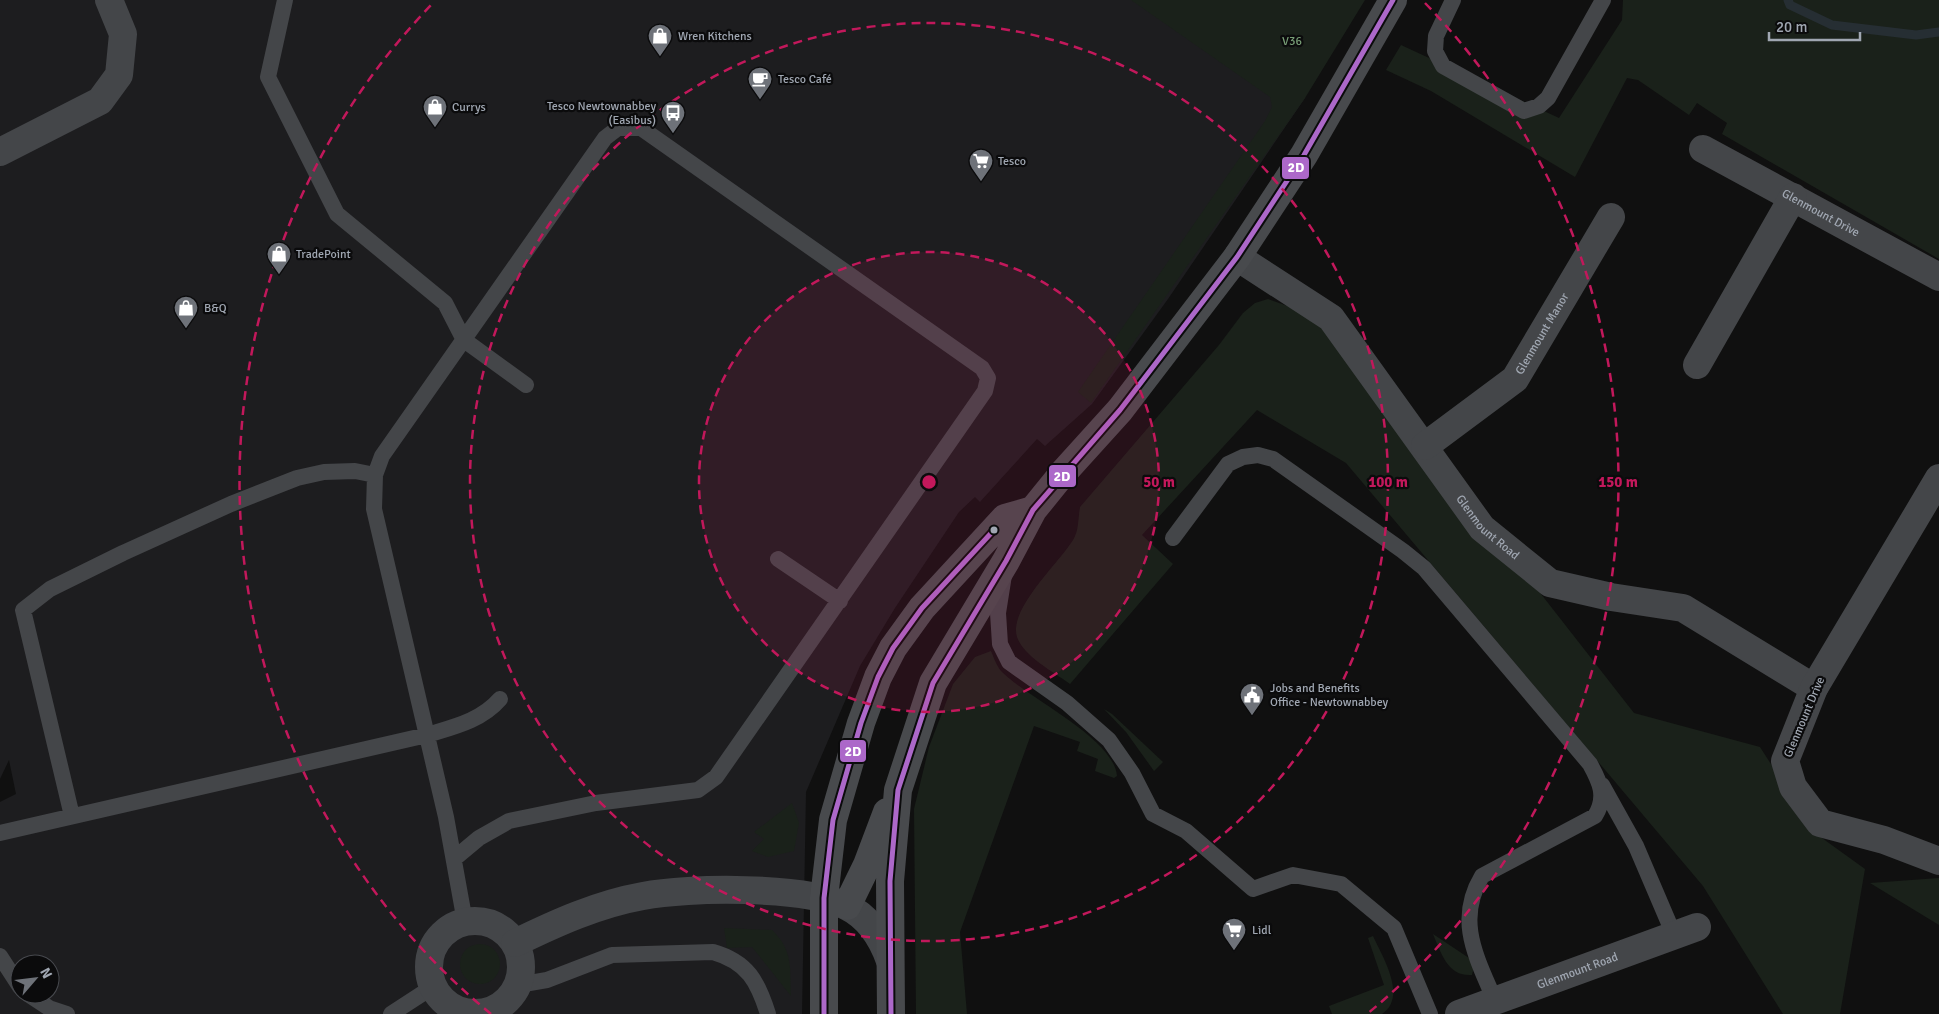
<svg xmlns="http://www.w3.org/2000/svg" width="1939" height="1014" font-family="Signika,sans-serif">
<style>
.built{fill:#1d1d1f;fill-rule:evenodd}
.green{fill:#1a211a}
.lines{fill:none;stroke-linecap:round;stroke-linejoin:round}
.stream{stroke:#262e33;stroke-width:9}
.lane{stroke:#444649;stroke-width:16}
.street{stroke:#444649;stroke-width:28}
.secondary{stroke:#484a4d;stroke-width:28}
.bus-1-casing{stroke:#0b0b0c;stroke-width:9}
.bus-1{stroke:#ac68c9;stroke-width:5}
.ring{fill:none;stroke:#c2185b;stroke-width:2.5;stroke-dasharray:9 6}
.bus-dot{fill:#a0a7b2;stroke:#0b0b0c;stroke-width:2}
.labels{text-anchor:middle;stroke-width:4.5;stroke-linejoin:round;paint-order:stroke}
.poi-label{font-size:12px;fill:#a0a7b2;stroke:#0b0b0c;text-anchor:start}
.park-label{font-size:12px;fill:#789e76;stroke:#0b0b0c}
.street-label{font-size:12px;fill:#a0a7b2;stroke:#0b0b0c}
.centre{fill:#c2185b;stroke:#0b0b0c;stroke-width:2.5}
.ring-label{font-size:15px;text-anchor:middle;font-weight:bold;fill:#c2185b;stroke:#0b0b0c;stroke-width:4.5;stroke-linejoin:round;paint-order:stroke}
.line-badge{stroke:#0b0b0c;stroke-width:2}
.badge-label{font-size:14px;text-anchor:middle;font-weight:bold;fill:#fff}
</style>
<rect width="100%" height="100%" fill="#101010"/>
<path class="built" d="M0,0h1157l148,98 -137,201 -76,105 -47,42 -8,-7 -57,63 -5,-5 -16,15 -64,96 -35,58 -54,126 -4,222h-802v-212l16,-8 -7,-34 -9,19zM20,964h30v30h-30z"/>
<path class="green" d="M1131,0h234l-60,98 -214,305 -13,-11 187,-271 7,-14 -2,-10z
M1623,0h316v259l-217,-125 5,-11 -30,-20 -8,12 -51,-35 -11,-2 -52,99 -144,-86 -45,-21 15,-25 158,73 63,-98z
M1268,299l39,14 34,25 293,375 126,34 55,86 50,36 -25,145h-57l-80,-128 -357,-423 -89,-53 -115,125 31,29 -103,120c-16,-12 -46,-27 -53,-47 -9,-28 42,-74 56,-97 6,-9 5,-22 7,-33l139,-162 24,-32 12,-10z
M991,651c3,7 6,16 11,21 26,26 112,66 115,104l-3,2 -19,-7 3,-12 -21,-8 3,-9 -46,-16 -74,206 7,82h-51l-2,-205 15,-62 24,-63 22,-27z
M1104,709l8,5 51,48 -9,9 -28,-39z
M792,803l7,20 -5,28 -26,6 -16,-6 12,-12 -10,-7z
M1939,878v47l-69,-42z
M724,928l48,2c21,20 18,38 19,66l-39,-49 -25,1z
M1433,934l42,28 -3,13c-24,2 -31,-22 -39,-41z
M1373,936c9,20 35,61 9,78h-50l-3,-8 55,-21 -16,-47z
M460 964a20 20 0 1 1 40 0a20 20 0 1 1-40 0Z"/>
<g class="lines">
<path class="stream" d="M1788,0l2,5 42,20 84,10 23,-3"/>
<path class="lane" d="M285,0l-17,77 69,137 108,89 19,37 62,45
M1453,0l-17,36 -1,15 8,15 81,45 15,-5 9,-8 55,-98
M1173,538l55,-74 15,-7 15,-2 15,4 130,92 21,17 166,196c10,18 17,33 5,52l-113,60c-27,45 -5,82 13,125
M778,559l62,42
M1004,575l-6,38 2,31 9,18 58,41 42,37 23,33 21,41 33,17 67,58 40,-14 48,9 53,44 36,86
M1602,785l34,61 38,89
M72,816l-49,-206 27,-21 73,-36 108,-49 66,-26 27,-6 31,-1 20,4
M0,833l427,-98c26,-8 54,-14 73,-36
M455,858l24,-20 30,-17 87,-18 102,-13 18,-13 269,-386 3,-13 -6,-10 -341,-240h-23l-13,10 -223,318 -7,19 -1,34 72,308 19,105
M0,956l20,31
M518,985l29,-5 65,-25 101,-3c35,10 45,30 55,62
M28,994l21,14 18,6
M498,1007l4,7
M391,1014l43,-28"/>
<g class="street">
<path id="s1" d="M1703,149l236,128"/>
<path d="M0,152l100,-51 19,-26 4,-41 -14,-34"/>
<path id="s2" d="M1237,257l94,61 151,210 68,55 61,14 72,11 131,80"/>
<path d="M1697,365l96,-168"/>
<path id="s3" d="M1425,446l90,-67 96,-162"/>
<path d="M1939,478l-125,210 -29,73 8,26 27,36 64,17 55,21"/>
<circle cx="475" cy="967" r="46"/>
<path d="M515,943c41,-20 83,-39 128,-47 45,-9 162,-10 203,10 23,11 36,32 44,55"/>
<path id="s4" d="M1459,1014l238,-87"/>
</g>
<path class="secondary" d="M847,906l20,-41 20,-53
M824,1014v-116l9,-78 28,-97 17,-46 15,-29 29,-40 83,-90 28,-8
M891,1014l-1,-133 8,-91 35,-107 73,-122 27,-51 30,-37 57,-63 117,-153 67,-102 89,-155"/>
<defs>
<path id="bus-1" d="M824,1014v-116l9,-78 28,-97 17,-46 15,-29 29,-40 72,-78
M891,1014l-1,-133 8,-91 35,-107 73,-122 27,-51 87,-100 117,-153 67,-102 89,-155"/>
</defs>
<use href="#bus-1" class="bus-1-casing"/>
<use href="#bus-1" class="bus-1"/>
</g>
<circle cx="929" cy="482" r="230" fill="#c2185b" fill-opacity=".12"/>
<g class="ring">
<circle cx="929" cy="482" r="230"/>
<circle cx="929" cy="482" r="459"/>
<path d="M491 1014A689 689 0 0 1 433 3M1425 3A689 689 0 0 1 1367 1014"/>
</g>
<defs>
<symbol id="shop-pin" viewBox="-11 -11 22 30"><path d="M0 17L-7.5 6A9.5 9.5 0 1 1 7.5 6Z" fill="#6e7279" stroke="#0b0b0c"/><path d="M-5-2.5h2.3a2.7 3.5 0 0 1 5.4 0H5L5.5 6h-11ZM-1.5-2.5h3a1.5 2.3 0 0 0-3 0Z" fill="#fff"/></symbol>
<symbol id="cafe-pin" viewBox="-11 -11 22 30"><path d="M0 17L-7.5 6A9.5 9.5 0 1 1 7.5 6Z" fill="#6e7279" stroke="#0b0b0c"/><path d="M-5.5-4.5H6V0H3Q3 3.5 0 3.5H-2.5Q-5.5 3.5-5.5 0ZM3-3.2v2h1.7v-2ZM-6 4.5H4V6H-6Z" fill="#fff"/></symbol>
<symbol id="bus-pin" viewBox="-11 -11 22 30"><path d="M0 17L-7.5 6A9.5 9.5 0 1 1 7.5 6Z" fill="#6e7279" stroke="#0b0b0c"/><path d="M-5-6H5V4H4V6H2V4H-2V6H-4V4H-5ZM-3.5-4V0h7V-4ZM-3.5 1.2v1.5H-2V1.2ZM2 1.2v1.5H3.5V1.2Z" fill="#fff"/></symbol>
<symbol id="supermarket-pin" viewBox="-11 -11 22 30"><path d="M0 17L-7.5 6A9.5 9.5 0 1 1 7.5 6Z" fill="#6e7279" stroke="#0b0b0c"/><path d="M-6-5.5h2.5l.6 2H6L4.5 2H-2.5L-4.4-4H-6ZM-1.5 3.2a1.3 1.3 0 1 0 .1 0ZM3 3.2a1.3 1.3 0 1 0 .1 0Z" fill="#fff"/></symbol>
<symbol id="civic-pin" viewBox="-11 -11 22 30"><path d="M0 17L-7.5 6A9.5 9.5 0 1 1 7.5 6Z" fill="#6e7279" stroke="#0b0b0c"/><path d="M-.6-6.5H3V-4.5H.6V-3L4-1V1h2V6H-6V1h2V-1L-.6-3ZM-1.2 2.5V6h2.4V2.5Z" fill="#fff"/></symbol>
</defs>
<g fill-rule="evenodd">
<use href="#shop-pin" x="646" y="22" width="28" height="38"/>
<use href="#cafe-pin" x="746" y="65" width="28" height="38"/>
<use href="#shop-pin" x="421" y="93" width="28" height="38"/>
<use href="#bus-pin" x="659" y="99" width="28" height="38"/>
<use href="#supermarket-pin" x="967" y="147" width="28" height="38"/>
<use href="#shop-pin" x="265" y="240" width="28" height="38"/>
<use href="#shop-pin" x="172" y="294" width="28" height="38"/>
<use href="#civic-pin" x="1238" y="681" width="28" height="38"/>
<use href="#supermarket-pin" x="1220" y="916" width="28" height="38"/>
</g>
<circle class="bus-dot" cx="994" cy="530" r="4.5"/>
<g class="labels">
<g class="poi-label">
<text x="678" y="40">Wren Kitchens</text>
<text x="778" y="83">Tesco Café</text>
<text x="656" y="110" text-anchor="end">Tesco Newtownabbey<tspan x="656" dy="14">(Easibus)</tspan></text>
<text x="452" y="111">Currys</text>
<text x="998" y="165">Tesco</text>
<text x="296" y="258">TradePoint</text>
<text x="204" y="312">B&amp;Q</text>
<text x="1270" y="692">Jobs and Benefits<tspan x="1270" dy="14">Office - Newtownabbey</tspan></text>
<text x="1252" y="934">Lidl</text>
</g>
<g class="park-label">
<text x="1292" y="45">V36</text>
</g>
<g class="street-label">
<text dy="4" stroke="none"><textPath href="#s1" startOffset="134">Glenmount Drive</textPath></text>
<text dy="4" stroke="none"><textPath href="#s3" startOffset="165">Glenmount Manor</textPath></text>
<text dy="4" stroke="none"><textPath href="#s2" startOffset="374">Glenmount Road</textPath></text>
<text transform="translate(1804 717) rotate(-67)" y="4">Glenmount Drive</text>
<text dy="4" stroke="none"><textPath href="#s4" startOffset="126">Glenmount Road</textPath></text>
</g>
</g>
<circle cx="929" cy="482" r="8" class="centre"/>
<g class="ring-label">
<text x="1159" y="487">50 m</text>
<text x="1388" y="487">100 m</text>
<text x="1618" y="487">150 m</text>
</g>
<g class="line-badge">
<rect x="1281" y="156" width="29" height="24" rx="5" fill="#ac68c9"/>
<rect x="1048" y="464" width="29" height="24" rx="5" fill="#ac68c9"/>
<rect x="839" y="739" width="28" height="24" rx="5" fill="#ac68c9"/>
</g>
<g class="badge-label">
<text x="1296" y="172">2D</text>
<text x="1062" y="481">2D</text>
<text x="853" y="756">2D</text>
</g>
<g transform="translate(35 979) rotate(62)"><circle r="24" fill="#0b0b0c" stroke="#47494e"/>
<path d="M0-4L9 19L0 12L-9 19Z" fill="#6e7279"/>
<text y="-8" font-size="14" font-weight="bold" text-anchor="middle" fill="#a0a7b2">N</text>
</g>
<path d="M1769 32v8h91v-8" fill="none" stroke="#a0a7b2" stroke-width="2.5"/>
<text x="1776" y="32" font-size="15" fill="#a0a7b2" stroke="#0b0b0c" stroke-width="4" paint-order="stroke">20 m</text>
</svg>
